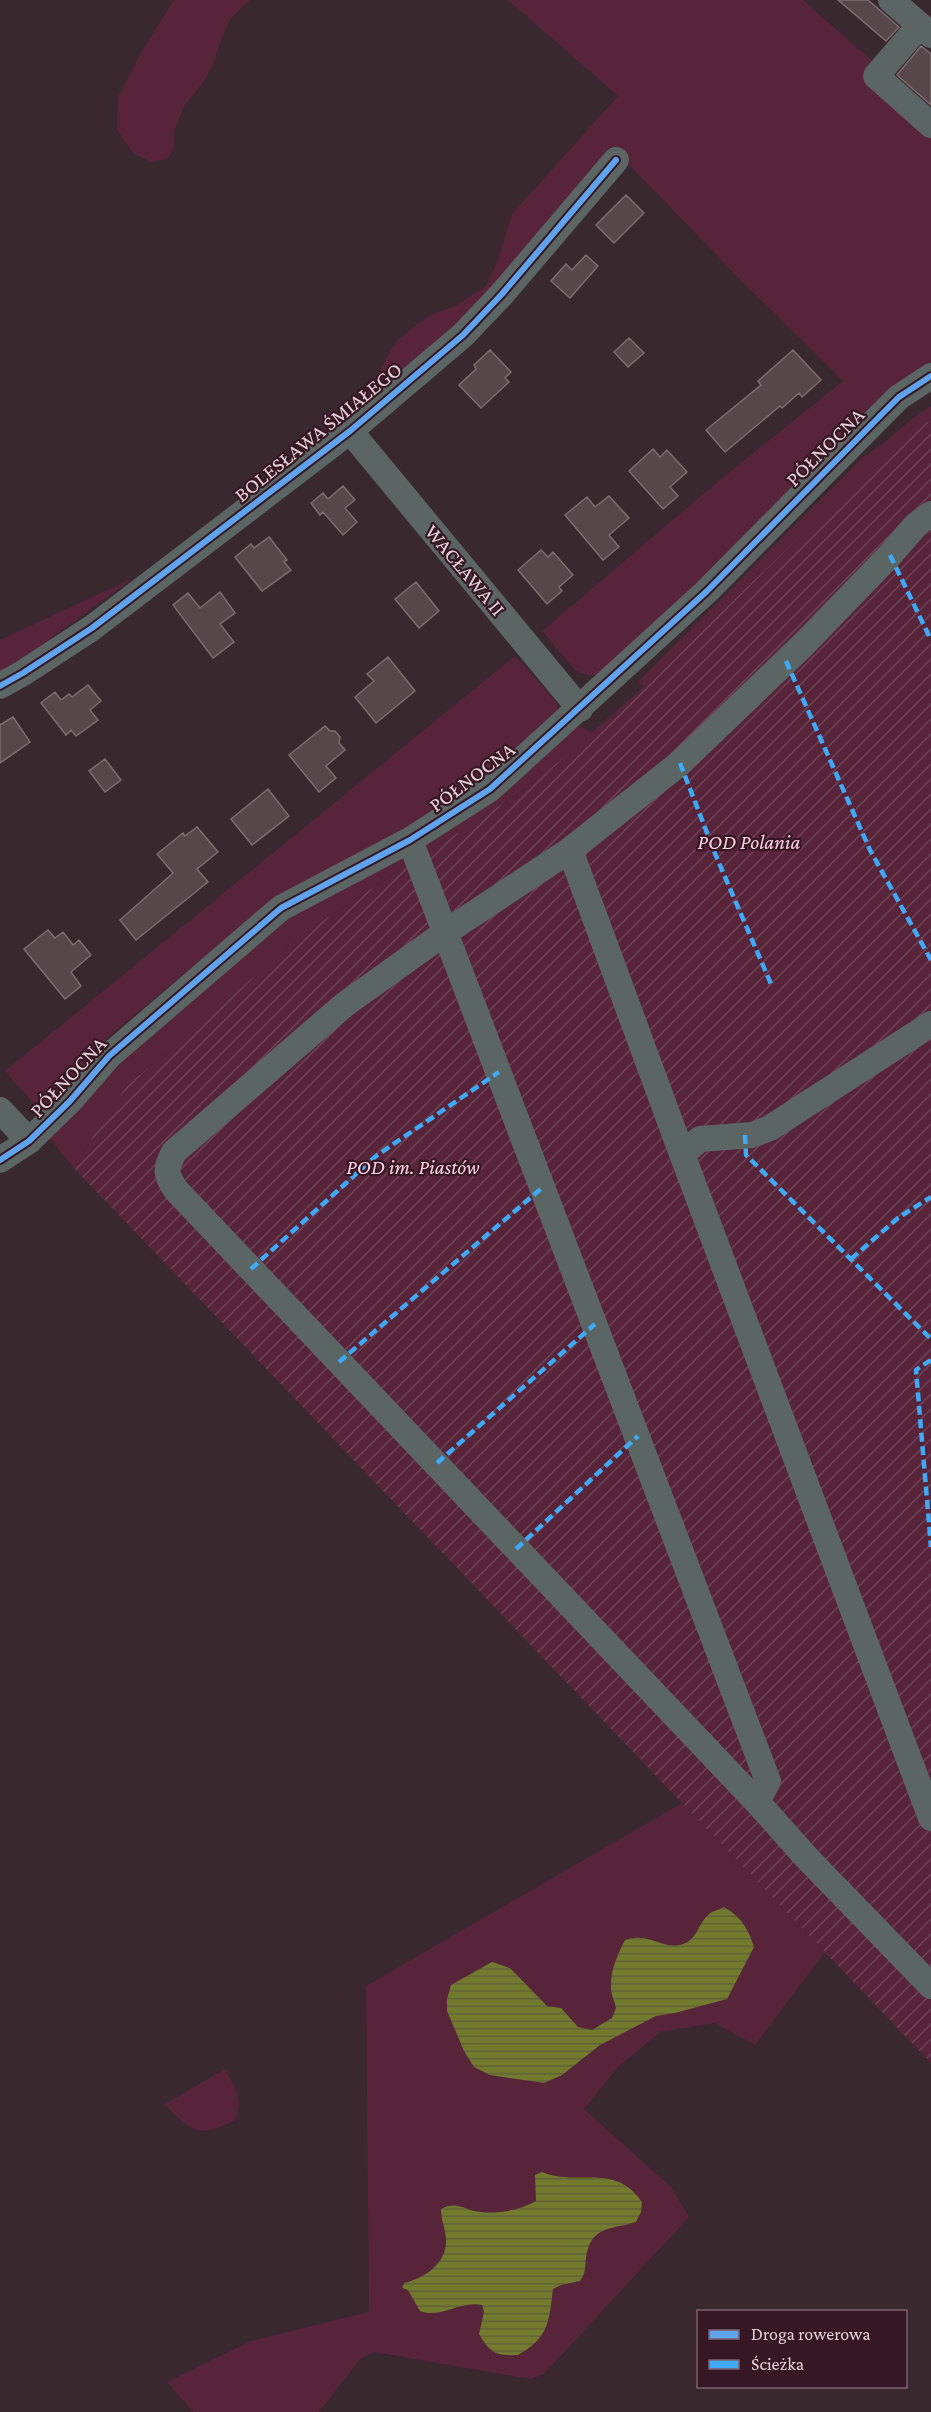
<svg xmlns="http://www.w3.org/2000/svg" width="931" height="2412" font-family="'Crimson Pro',serif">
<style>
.grass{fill:#57243a}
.garden{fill:url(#garden-furrows)}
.water{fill:url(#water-rules)}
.building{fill:#57474a;stroke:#7d6c70;stroke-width:1.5}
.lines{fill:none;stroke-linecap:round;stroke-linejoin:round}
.minor{stroke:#5b6563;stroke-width:26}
.quiet{stroke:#3fa9f5;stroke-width:4.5;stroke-dasharray:9 4.5;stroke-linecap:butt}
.cycleway-casing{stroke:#361724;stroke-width:10}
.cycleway{stroke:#60a3ed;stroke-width:6}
.labels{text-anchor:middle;stroke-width:4.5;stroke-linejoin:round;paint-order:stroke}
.street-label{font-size:21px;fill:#e6d0d8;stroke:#361724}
.park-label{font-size:21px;font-style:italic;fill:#fdcfdf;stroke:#361724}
</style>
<defs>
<pattern id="garden-furrows" width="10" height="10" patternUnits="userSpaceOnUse" patternTransform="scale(1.5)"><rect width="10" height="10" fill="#57243a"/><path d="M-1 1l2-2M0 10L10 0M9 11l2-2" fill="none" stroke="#6f4356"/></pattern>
<pattern id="water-rules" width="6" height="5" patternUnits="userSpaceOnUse" patternTransform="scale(1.5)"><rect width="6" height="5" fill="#727a2e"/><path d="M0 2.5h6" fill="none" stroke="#606236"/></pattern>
</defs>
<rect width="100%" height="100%" fill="#3a282f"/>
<path class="grass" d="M174,0h76l-19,18 -9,19 -9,28 -11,19 -18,22 -10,25v16l-6,12 -17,3 -18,-9 -16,-23 1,-33 25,-48z
M508,0h295l76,67 52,67v228l-19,13 -216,213 -89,83 -16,5 -15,-5 -34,-40 179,-152 122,-98 -107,-106 -125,-129 -126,152 -44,42 -97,78 27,-32 25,-45 34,-26 25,-9 31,-20 12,-26 14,-46 106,-118z
M931,406v15l-15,3 -272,263 -6,-5 225,-225c25,-14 43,-37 68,-51z
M133,578l-117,86 -16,8v-32z
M515,656l42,47 1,11 -80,70 -74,46 -133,72 -161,133 -46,57 -16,10h-16l-27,-31z
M578,725l14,8 -59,51 -107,70 -3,-11z
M401,855l10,8 -101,66 -184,158 -53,80 -26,-32 62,-67 173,-149z
M682,1803l143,149 -70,93 -40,-22 -55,9 -42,35 -34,42 87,78 18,30 -145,157 -13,5 -157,-27 -13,6 -42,54h-126l-26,-30 84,-41 118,-29 -3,-326z
M225,2069c10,19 19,30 10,51 -36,19 -44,12 -70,-16z"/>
<path class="garden" d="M931,421v1642l-858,-896 53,-80 184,-158 223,-145 111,-97 272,-263z"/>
<path class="water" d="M724,1907c17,10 24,21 30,40l-27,52 -52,14 -19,3 -56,29 -38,30 -18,8 -54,-8 -16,-8 -10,-16 -17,-40v-12l4,-14 41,-23 18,6 37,38 14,2 17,19 14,3 20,-12 4,-10c-1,-7 -5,-13 -5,-19 -1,-18 6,-33 14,-49 25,-8 35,9 55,5 17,-4 17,-19 28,-30 4,-4 11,-5 16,-8z
M542,2172c36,15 73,-10 100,30l-1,10 -5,10c-25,8 -45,3 -50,36 -1,9 0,15 -6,23l-19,4 -8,4c-4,32 -4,49 -35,66 -22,1 -28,-2 -39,-21l5,-22 -2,-7c-22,-5 -41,14 -62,6l-12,-21 -6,-2 2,-5c22,-5 44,-21 42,-45 -1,-10 -5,-18 -5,-29 15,-9 25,2 40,3 17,2 40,-2 55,-11l-1,-26z"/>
<path class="building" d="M838,0h30l31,27 -13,14z
M921,46l10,8v51l-34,-30z
M626,195l18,18 -30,30 -18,-18z
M586,255l12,11 -28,32 -19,-17 15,-17 6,6z
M629,338l15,15 -16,14 -14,-15z
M490,350l21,22 -6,6 4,4 -28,26 -22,-23 17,-16 -2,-4z
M793,350l28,30 -19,17 -3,-4 -17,15 -2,-2 -55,46 -19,-22 55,-45 -3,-4z
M653,449l7,8 7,-7 20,22 -17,15 8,9 -15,13 -34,-38z
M343,486l12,14 -10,8 12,14 -14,13 -20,-23 -3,3 -9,-12 12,-10 5,6z
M609,496l20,22 -20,17 10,12 -16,13 -38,-45 22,-18 8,10z
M269,537l18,23 -3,2 7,8 -29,21 -27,-34 16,-13 3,4z
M541,550l7,7 5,-5 20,23 -14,12 3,4 -15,13 -29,-34z
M416,582l23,29 -20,17 -24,-29z
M220,592l15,21 -15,11 14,18 -21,16 -40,-53 15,-12 12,15z
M388,657l27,34 -39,32 -21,-26 19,-16 -7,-7z
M88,685l13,16 -11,9 8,10 -22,16 -5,-6 -5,5 -25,-32 14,-11 6,8 8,-6 3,3z
M13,717l17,25 -30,21v-38z
M325,726l5,5h5l5,6 -1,6 6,7 -19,16 10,12 -17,14 -30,-37z
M105,759l16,21 -16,12 -16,-21z
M268,789l21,27 -37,29 -21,-26z
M197,827l21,25 -21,17 11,13 -72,58 -16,-20 53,-47 -16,-19 26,-21 2,3z
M48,930l7,8 8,-6 10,13 6,-5 12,15 -20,17 10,14 -16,13 -41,-50z"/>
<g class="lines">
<path class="minor" d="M891,0l40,35
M920,25l-44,51 55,49
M350,431l230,278
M0,686l23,-13 69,-45 258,-197 113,-96 39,-41 114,-134
M410,840l358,941 -11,21
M570,850l-124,82 -102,73 -170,147c-9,18 -9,21 2,38 194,203 387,408 581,612l50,56 124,128
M931,1024l-161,104 -18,7 -52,4 -18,15 249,664
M0,1110l29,31
M682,1154l-112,-304 110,-87 124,-119 86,-89 26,-30 15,-11
M0,1160l29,-19 41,-40 39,-45 172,-148 129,-68 80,-51 217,-198 174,-176 18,-18 32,-21"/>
<path class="quiet" d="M890,555l41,85
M786,661l84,189 61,110
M680,763l36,93 55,128
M745,1135l1,20 185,184
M851,1259l47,-41 33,-21
M251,1269l125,-113 123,-84
M931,1360l-15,10 15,177
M339,1362l204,-175
M437,1463l158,-139
M516,1549l122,-113"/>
<defs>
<path id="cycleway" d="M0,686l23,-13 69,-45 258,-197 113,-96 39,-41 114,-134
M0,1160l29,-19 41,-40 39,-45 172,-148 129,-68 80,-51 217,-198 174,-176 18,-18 32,-21"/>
</defs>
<use href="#cycleway" class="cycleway-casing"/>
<use href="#cycleway" class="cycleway"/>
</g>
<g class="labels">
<g class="street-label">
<text transform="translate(318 432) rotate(-39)" y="7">BOLESŁAWA ŚMIAŁEGO</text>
<text transform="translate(825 447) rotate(-45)" y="7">PÓŁNOCNA</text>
<text transform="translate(465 570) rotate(50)" y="7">WACŁAWA II</text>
<text transform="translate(472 777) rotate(-37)" y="7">PÓŁNOCNA</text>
<text transform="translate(68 1077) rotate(-47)" y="7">PÓŁNOCNA</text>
</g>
<g class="park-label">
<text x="749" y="849">POD Polania</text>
<text x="413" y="1174">POD im. Piastów</text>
</g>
</g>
<rect x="697" y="2310" width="210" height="78" fill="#361724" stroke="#7c616c" stroke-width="1.5"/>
<rect x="709" y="2330" width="30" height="9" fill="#60a3ed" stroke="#7c616c" stroke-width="1.5"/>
<text x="751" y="2340" font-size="18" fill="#e6d0d8">Droga rowerowa</text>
<rect x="709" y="2360" width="30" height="9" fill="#3fa9f5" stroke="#7c616c" stroke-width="1.5"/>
<text x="751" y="2370" font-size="18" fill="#e6d0d8">Ścieżka</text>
</svg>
